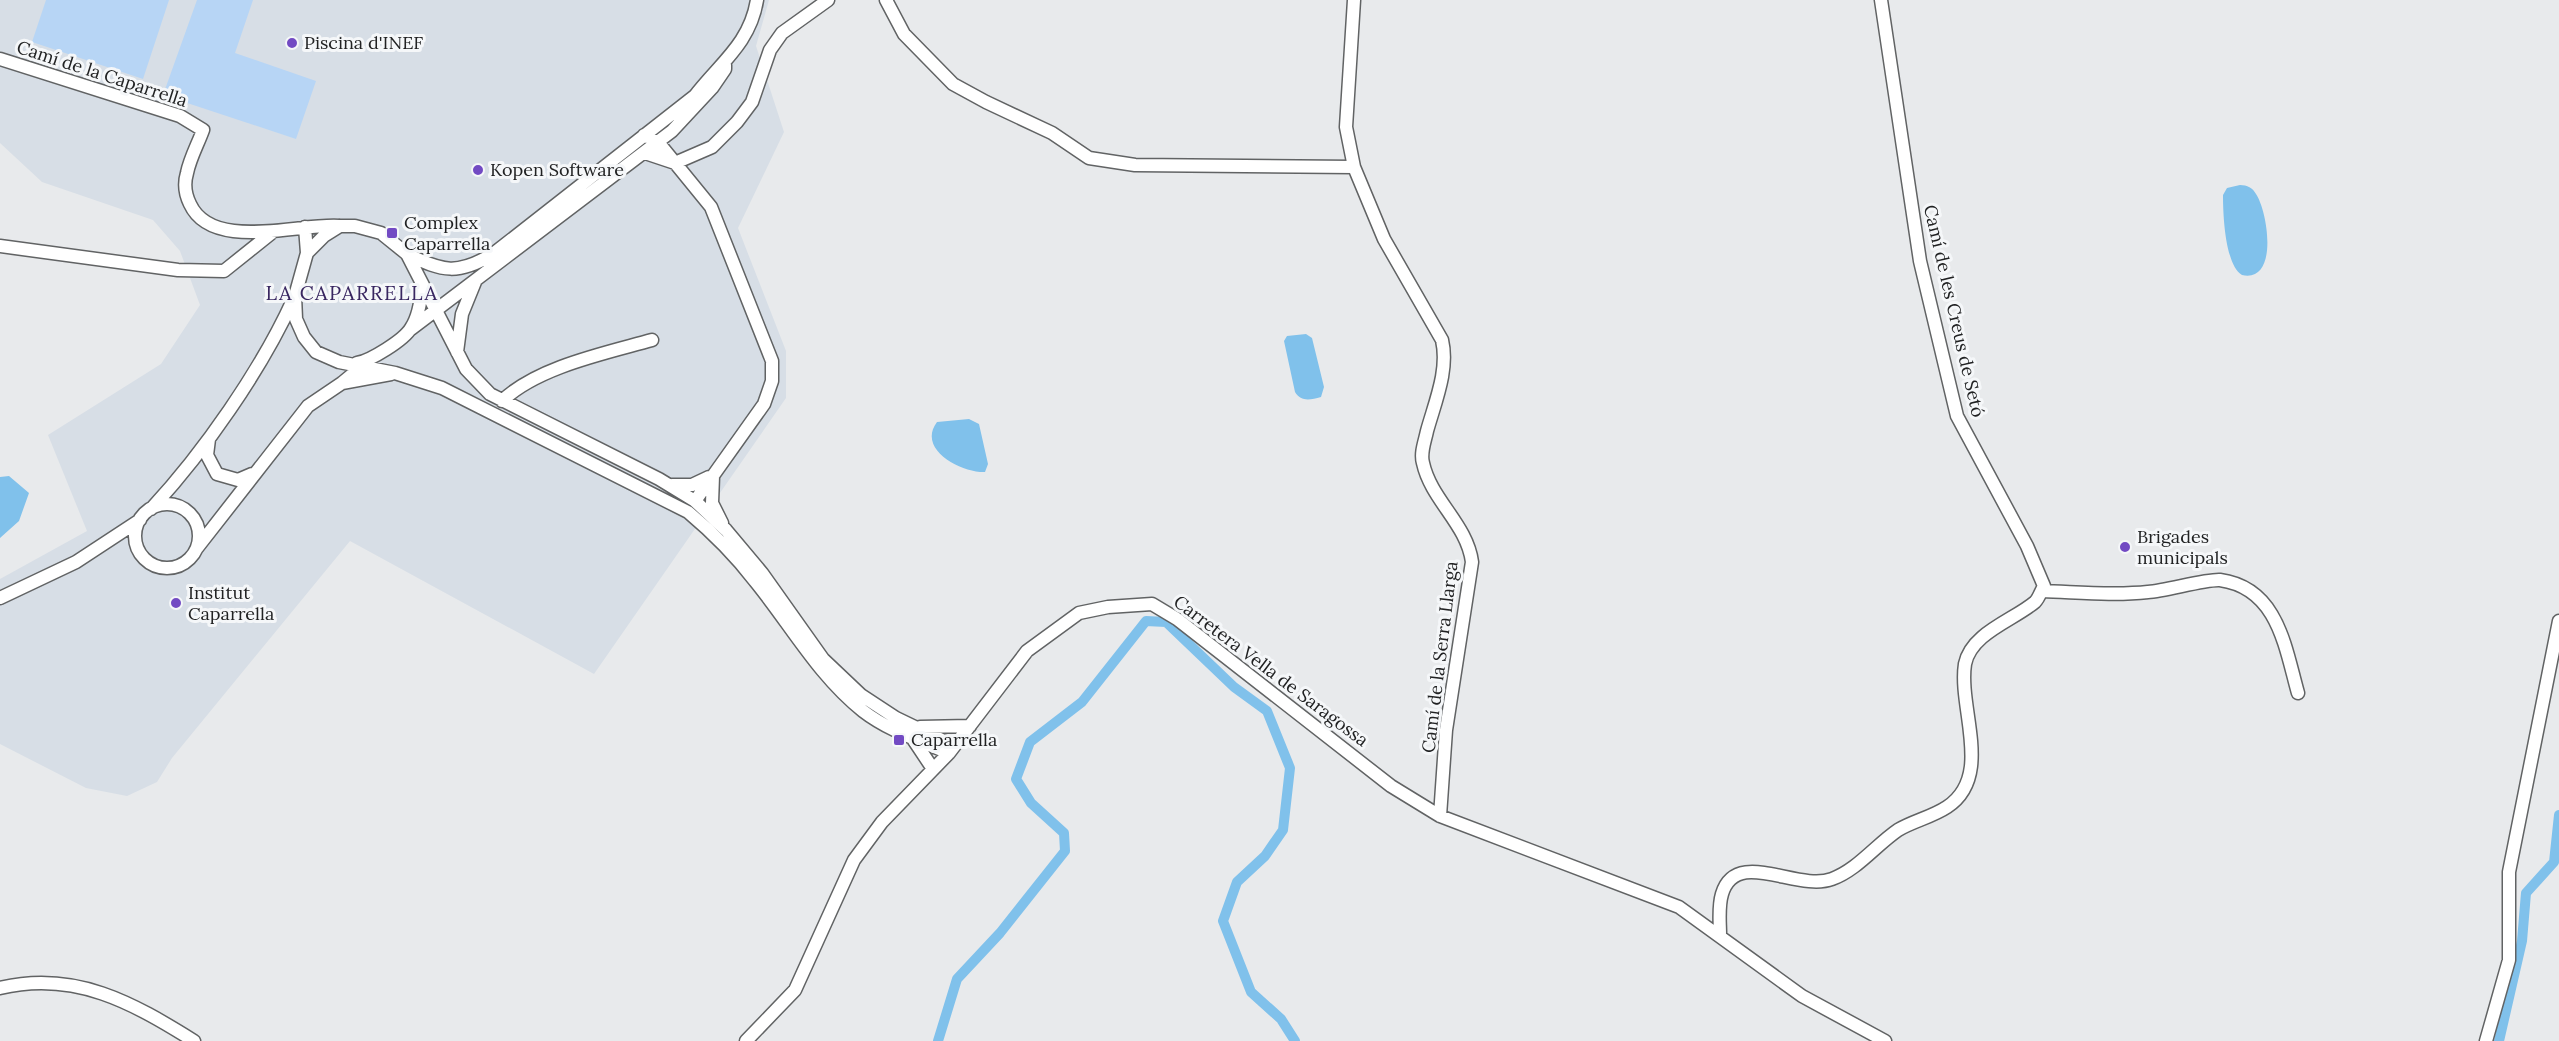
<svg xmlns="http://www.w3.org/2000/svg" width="2559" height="1041" font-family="Lora,serif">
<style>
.built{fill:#d7dee6}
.green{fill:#b7d5f5}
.water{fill:#80c1eb}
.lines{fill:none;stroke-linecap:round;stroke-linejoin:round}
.canal{stroke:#80c1eb;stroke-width:10}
.minor-casing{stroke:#616364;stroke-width:15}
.minor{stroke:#fff;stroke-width:12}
.poi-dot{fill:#724ac3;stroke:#f5f7f9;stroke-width:2}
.labels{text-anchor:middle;stroke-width:6;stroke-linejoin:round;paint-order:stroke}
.poi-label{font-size:18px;fill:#212223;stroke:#f5f7f9;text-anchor:start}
.street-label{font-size:18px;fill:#212223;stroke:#f5f7f9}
.neighbourhood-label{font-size:20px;letter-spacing:1.5px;fill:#392761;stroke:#f5f7f9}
</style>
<rect width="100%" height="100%" fill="#e8eaec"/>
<path class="built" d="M0,0h769l-13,46 28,86 -46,96 48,123v47l-192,276 -244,-133 -178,217 -15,24 -30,14 -41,-8 -86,-44v-165l87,-48 -39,-96 113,-71 39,-59 -20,-54 -27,-31 -111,-38 -42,-39z"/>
<path class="green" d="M46,0h123l-26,79 -111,-37z
M197,0h56l-18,53 81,28 -20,58 -133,-44z"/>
<path class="water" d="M2240,185c7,0 13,3 16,9 12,18 23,89 -14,81 -17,-10 -19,-61 -19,-80l4,-7z
M1306,334l6,4 12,49 -3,10c-11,3 -20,5 -26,-5l-11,-51 3,-5z
M969,419l10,5 9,40 -3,8c-22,1 -69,-22 -48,-50z
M9,476l20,17 -10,28 -19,17v-61z"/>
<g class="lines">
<path class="canal" d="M938,1041l19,-62 43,-46 65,-82 -1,-18 -33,-30 -15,-24 14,-37 52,-40 64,-81 20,1 68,65 33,24 23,57 -7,62 -18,26 -28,26 -14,39 28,71 30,27 14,22
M2499,1041l23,-100 4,-48 28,-31 5,-47"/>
<defs>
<path id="minor" d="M886,0l18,34 49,50 33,18 66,31 37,25 46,7 219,2
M1354,0l-8,127 8,40 30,72 58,101c7,30 -7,62 -15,91 -2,10 -7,22 -4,32 8,37 44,61 49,99l-26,168 -6,86
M0,59l180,57 23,14c-5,14 -13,28 -16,43 -3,10 -2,21 3,31 22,48 108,19 149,22
M694,97c25,-33 56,-53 63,-97
M644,135l14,7 53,65 61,154v20l-8,23 -69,97
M645,153l30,10 37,-16 25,-25 15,-20 18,-52 12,-17 46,-33
M305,227l2,26
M0,246l178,24 46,1 50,-40
M407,254c36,18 51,21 86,0l203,-159
M411,329l261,-198 40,-43 13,-19v-4
M457,352l5,-38 13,-32
M357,363c13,-2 47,-23 54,-35 8,-12 10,-28 11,-41
M342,383l49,-9
M502,401c35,-34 104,-48 150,-61
M209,439l-2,16 10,19 21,6 14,-6
M713,476l-1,27 10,20
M672,485h20l17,-8
M135 536a32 32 0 1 1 64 0a32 32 0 1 1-64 0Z
M151,509c53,-57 110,-139 142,-209
M197,548l111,-142 34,-23 23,-19
M2042,591c34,1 71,5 106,1 18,-1 57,-13 72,-12 58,8 65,67 78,113
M0,598l76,-36 64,-42
M920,727l50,-1
M913,739l20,30
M949,753c-30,-13 -60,-22 -86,-42 -45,-36 -72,-86 -108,-130 -20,-26 -42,-48 -67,-69l-246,-124 -47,-15 -56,-11 -23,-10 -12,-15 -8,-18 -1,-23 12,-43 17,-17 16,-10h15l26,7 26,21 59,115 24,25 169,85 36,22 31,29 36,43 61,86 38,36 35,23 58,28
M1720,935c0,-13 -2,-28 2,-41 14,-47 75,-2 110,-15 25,-9 44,-34 66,-49 15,-9 34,-13 49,-23 47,-31 11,-98 18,-143 6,-31 49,-44 70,-62 4,-4 6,-11 9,-16l-17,-40 -70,-130 -37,-155 -39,-261
M0,988c75,-18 133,15 194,53
M746,1041l49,-51 59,-130 28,-38 67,-69 78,-102 52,-38 29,-6 44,-3 25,15 214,167 49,30 239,91 123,89 83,45
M2486,1041l23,-81v-88l50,-251"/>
</defs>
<use href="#minor" class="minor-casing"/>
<use href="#minor" class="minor"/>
</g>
<g class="poi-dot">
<circle cx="292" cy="43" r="6"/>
<circle cx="478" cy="170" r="6"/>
<rect x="386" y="227" width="12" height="12" rx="3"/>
<circle cx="2125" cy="547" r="6"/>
<circle cx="176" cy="603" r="6"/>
<rect x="893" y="734" width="12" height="12" rx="3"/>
</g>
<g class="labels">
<g class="poi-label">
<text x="304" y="49">Piscina d'INEF</text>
<text x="490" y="176">Kopen Software</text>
<text x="404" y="229">Complex<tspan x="404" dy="21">Caparrella</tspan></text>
<text x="2137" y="543">Brigades<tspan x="2137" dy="21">municipals</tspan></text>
<text x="188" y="599">Institut<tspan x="188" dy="21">Caparrella</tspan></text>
<text x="911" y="746">Caparrella</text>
</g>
<g class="street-label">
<text transform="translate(102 74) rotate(18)" y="6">Camí de la Caparrella</text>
<text transform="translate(1954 311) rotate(77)" y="6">Camí de les Creus de Setó</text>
<text transform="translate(1440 657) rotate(-83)" y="6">Camí de la Serra Llarga</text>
<text transform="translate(1271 671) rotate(37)" y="6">Carretera Vella de Saragossa</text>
</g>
<g class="neighbourhood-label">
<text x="352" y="300">LA CAPARRELLA</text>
</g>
</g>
</svg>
